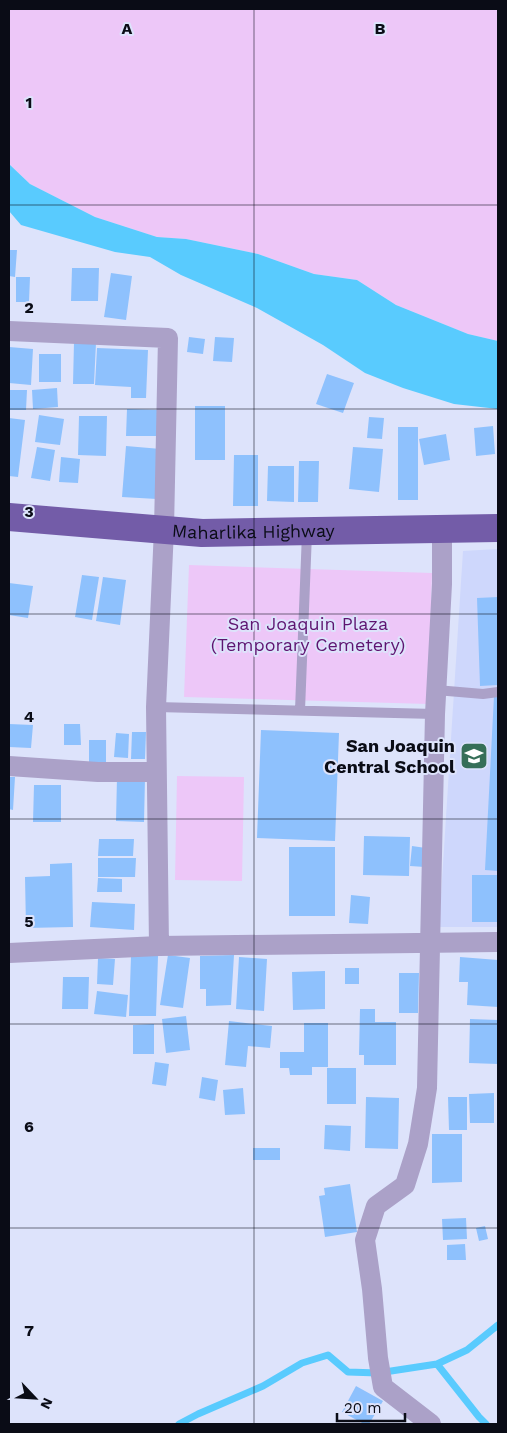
<svg xmlns="http://www.w3.org/2000/svg" width="507" height="1433" font-family="'Work Sans',sans-serif">
<style>
.built{fill:#ced7fc}
.green{fill:#edc7f8}
.water{fill:#59cbfe}
.lines{fill:none;stroke-linecap:round;stroke-linejoin:round}
.stream{stroke:#59cbfe;stroke-width:7}
.building{fill:#8ec1fd}
.service{stroke:#aba1c8;stroke-width:10}
.minor{stroke:#aba1c8;stroke-width:20}
.trunk{stroke:#735ca8;stroke-width:28}
.grid{fill:none;stroke:#0a0c16;stroke-width:1;stroke-opacity:0.55}
.labels{text-anchor:middle;stroke-width:4;stroke-linejoin:round;paint-order:stroke}
.street-label{font-size:18px;fill:#0a0c16;stroke:#dde3fb}
.park-label{font-size:18px;fill:#5e1471;stroke:#dde3fb}
.poi-label{font-size:18px;font-weight:bold;fill:#0a0c16;stroke:#dde3fb;text-anchor:end}
.grid-label{font-size:16px;text-anchor:middle;font-weight:bold;fill:#0a0c16;stroke:#dde3fb;stroke-width:4;stroke-linejoin:round;paint-order:stroke}
</style>
<rect width="100%" height="100%" fill="#dde3fb"/>
<path class="built" d="M498,549v378h-59l24,-376z"/>
<path class="green" d="M9,9h489v332l-30,-7 -72,-29 -39,-25 -43,-6 -56,-20 -72,-15 -29,-2 -62,-20 -65,-33 -21,-20z
M189,565l243,8 -4,131 -244,-7z
M177,776l67,1 -2,104 -67,-1z"/>
<path class="water" d="M9,164l21,20 65,33 62,20 29,2 72,15 56,20 43,6 39,25 72,29 30,7v68l-44,-5 -51,-16 -38,-15 -42,-28 -66,-37 -76,-33 -31,-18 -35,-5 -94,-27 -12,-14z"/>
<g class="lines">
<path class="stream" d="M437,1364l42,53 7,7
M179,1424l19,-10 65,-28 39,-23 26,-8 20,17 30,1 59,-9 30,-14 31,-25"/>
</g>
<path class="building" d="M9,250h8l-2,27 -6,-1z
M72,268h27l-1,33h-27z
M111,273l21,3 -6,44 -22,-3z
M16,277h14l-1,25h-13z
M189,337l16,2 -2,15 -16,-2z
M215,337l19,1 -2,24 -19,-1z
M74,342l22,1 -2,41h-21z
M9,347l24,2 -2,36 -22,-2z
M97,348l51,2 -2,48h-15v-11l-36,-2z
M39,354h22v28h-22z
M327,374l27,9 -11,30 -27,-9z
M57,388l1,19 -25,2 -1,-19z
M9,390h18l-1,20h-17z
M195,406h30v54h-30z
M127,409l33,1 -1,26h-33z
M39,415l25,4 -4,26 -25,-3z
M79,416h28l-1,40 -28,-1z
M369,417l15,1 -2,21 -15,-1z
M9,418l16,2 -7,57 -9,-1z
M493,426l2,28 -19,2 -2,-28z
M398,427h20v73h-20z
M446,434l4,26 -26,5 -5,-26z
M126,446l35,3 -4,50 -35,-2z
M37,447l18,3 -5,31 -19,-3z
M353,447l30,2 -4,43 -30,-3z
M234,455h24v51h-25z
M61,457l19,2 -2,24 -19,-1z
M299,461h20l-1,41h-20z
M268,466h26v36l-27,-1z
M82,575l17,2 -7,43 -17,-3z
M103,577l23,3 -6,45 -24,-4z
M9,583l24,3 -5,32 -19,-3z
M498,597v88l-18,1 -3,-88z
M494,696l4,1v174l-13,-1z
M9,724l24,1 -2,23 -22,-1z
M64,724h16l1,21h-17z
M261,730l78,3 -4,108 -78,-3z
M132,732h14l-1,27h-14z
M116,733l13,1 -1,24 -14,-1z
M89,740h17v26h-17z
M9,777h6l-2,33 -4,-1z
M117,777l28,1 -1,44 -28,-1z
M34,785h27v37h-28z
M364,836l46,1 -1,39 -46,-1z
M99,839h35l-1,17h-35z
M412,846l14,2 -1,19 -15,-1z
M289,847h46v69h-46z
M98,858h38l-1,19h-37z
M72,863l1,64 -47,1 -1,-51 25,-1v-12z
M472,875h26v47h-26z
M98,878l24,1v13h-25z
M351,895l19,2 -2,27 -19,-1z
M92,902l43,2 -1,26 -44,-3z
M168,955l22,3 -7,50 -23,-3z
M234,955l-3,50 -25,1v-17h-6v-33z
M131,956h27l-2,60h-27z
M239,957l28,2 -3,52 -28,-2z
M460,957l38,3v47l-31,-2 1,-23h-9z
M98,958l17,1 -2,26 -16,-1z
M345,968h14v16h-14z
M325,971v38l-32,1 -1,-38z
M399,973h20l-1,40h-19z
M63,977h26l-1,32h-26z
M97,991l31,4 -2,22 -32,-3z
M360,1009h15v13h21v43h-32v-10h-5z
M186,1016l4,34 -24,3 -4,-34z
M470,1019l28,1v44l-29,-1z
M229,1021l43,5 -2,22 -22,-2 -2,21 -21,-2z
M304,1023h24v44h-16v8h-22l-1,-7h-9v-16h24z
M154,1024v30h-21v-29z
M155,1062l14,2 -3,22 -14,-2z
M327,1068h29v36h-29z
M202,1077l16,3 -3,21 -16,-3z
M243,1088l2,26 -20,1 -2,-25z
M494,1093v30h-24l-1,-29z
M366,1097l33,1 -1,51 -33,-1z
M448,1097h19v33h-18z
M325,1125l26,1 -1,25 -26,-2z
M432,1134h30v48l-30,1z
M253,1148h27v12h-27z
M350,1184l7,48 -32,5 -6,-41 6,-1 -1,-7z
M466,1218l1,21 -24,1 -1,-21z
M485,1226l3,13 -9,2 -3,-13z
M465,1244l1,16h-19v-15z
M356,1386l27,15 -14,23h-5l-22,-12z"/>
<g class="lines">
<path class="service" d="M436,690l47,4 15,-2
M156,707l279,7
M300,710l7,-177"/>
<path class="minor" d="M9,331l159,7 -4,191 -8,178 3,239
M9,766l89,6h58
M9,953l150,-7 339,-4
M431,1424l-48,-37 -5,-29 -6,-69 -7,-49 11,-34 29,-21 13,-41 9,-56 8,-374 7,-130v-55"/>
<path class="trunk" id="s1" d="M9,517l193,16 296,-5"/>
</g>
<path class="grid" d="M254,9v1415M9,205h489M9,409h489M9,614h489M9,819h489M9,1024h489M9,1228h489"/>
<defs>
<symbol id="school-square" viewBox="-11 -11 22 22"><rect x="-9" y="-9" width="18" height="18" rx="4" fill="#366f58" stroke="#dde3fb"/><path d="M0-5L7-2L0 1L-7-2ZM-4 1L0 2.5L4 1V4Q0 6-4 4Z" fill="#fff"/></symbol>
</defs>
<g fill-rule="evenodd">
<use href="#school-square" x="458" y="740" width="32" height="32"/>
</g>
<g class="labels">
<g class="street-label">
<text dy="6" stroke="none"><textPath href="#s1" startOffset="245">Maharlika Highway</textPath></text>
</g>
<g class="park-label">
<text x="308" y="630">San Joaquin Plaza<tspan x="308" dy="21">(Temporary Cemetery)</tspan></text>
</g>
<g class="poi-label">
<text x="455" y="752">San Joaquin<tspan x="455" dy="21">Central School</tspan></text>
</g>
</g>
<g class="grid-label">
<text x="127" y="34">A</text>
<text x="380" y="34">B</text>
<text x="29" y="108">1</text>
<text x="29" y="313">2</text>
<text x="29" y="517">3</text>
<text x="29" y="722">4</text>
<text x="29" y="927">5</text>
<text x="29" y="1132">6</text>
<text x="29" y="1336">7</text>
</g>
<rect width="507" height="1433" fill="none" stroke="#0a0c16" stroke-width="20"/>
<g transform="translate(35 1398) rotate(115)" stroke="#dde3fb" stroke-width="4" paint-order="stroke">
<path d="M0-4L9 19L0 12L-9 19Z" fill="#0a0c16"/>
<text y="-8" font-size="14" font-weight="bold" text-anchor="middle" fill="#0a0c16">N</text>
</g>
<path d="M337 1413v8h68v-8" fill="none" stroke="#0a0c16" stroke-width="2.5"/>
<text x="344" y="1413" font-size="15" fill="#0a0c16" stroke="#dde3fb" stroke-width="4" paint-order="stroke">20 m</text>
</svg>
